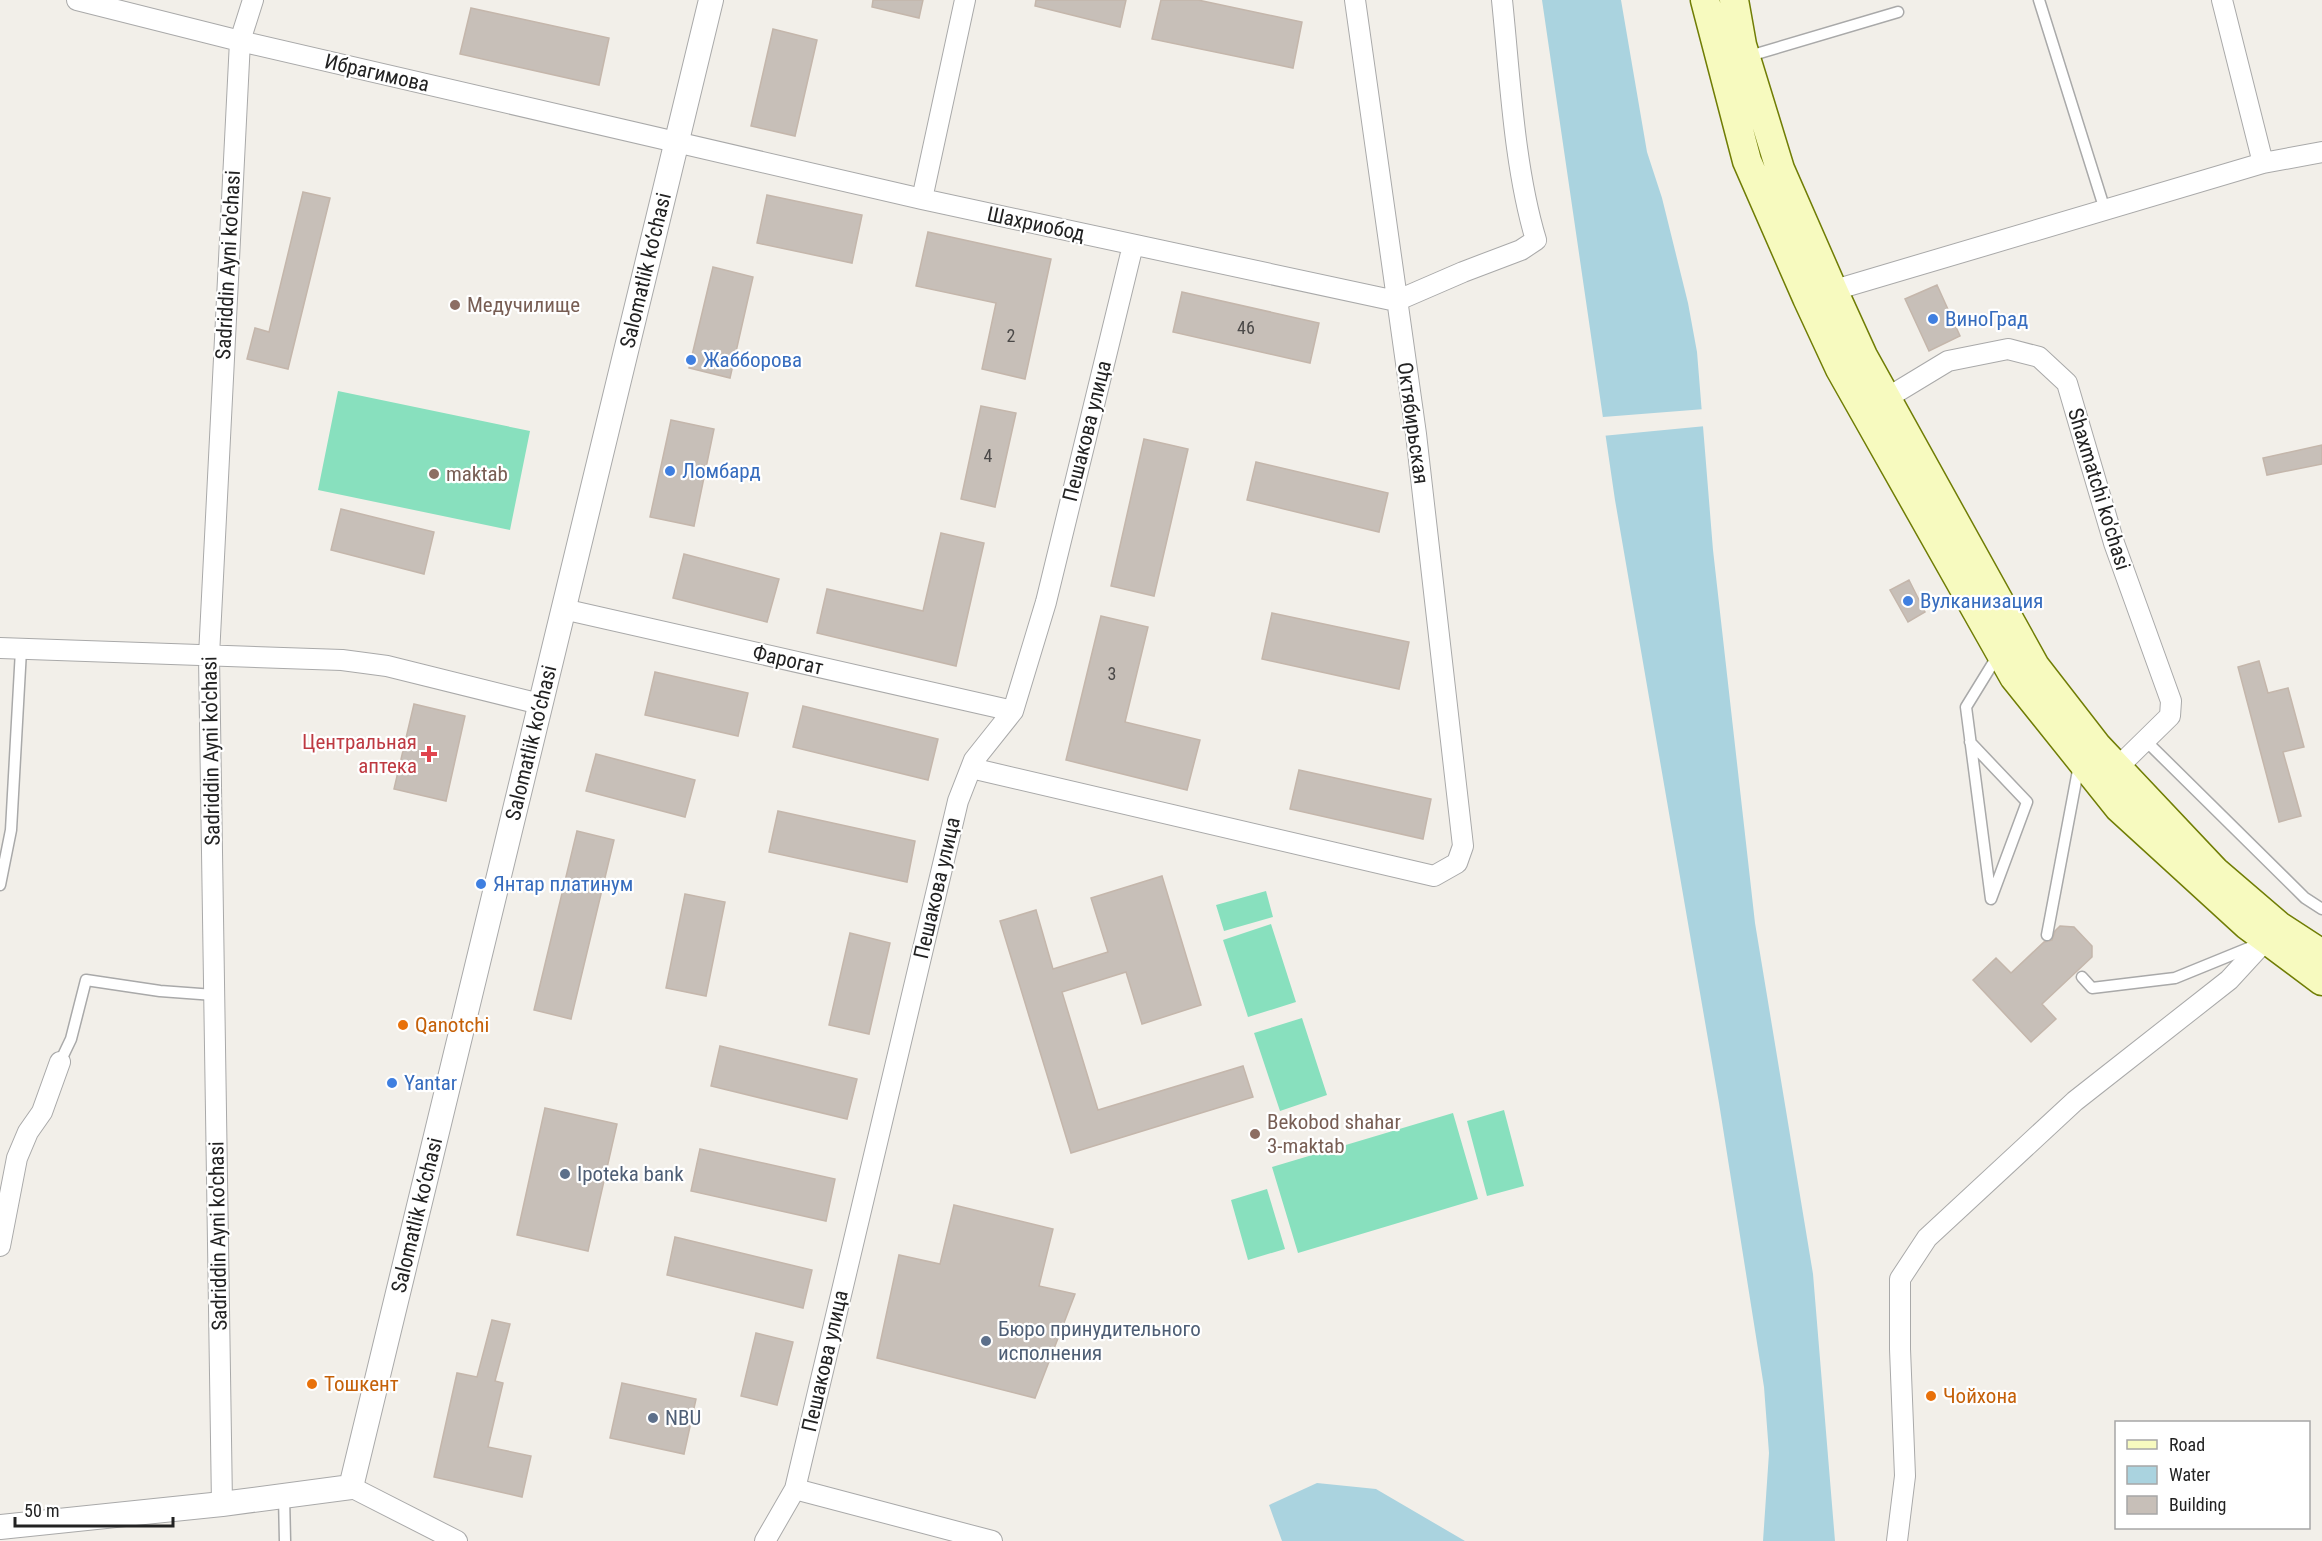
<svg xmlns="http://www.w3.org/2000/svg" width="2322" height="1541" font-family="'Roboto Condensed',sans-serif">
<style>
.pitch{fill:#88e0be}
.water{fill:#aad3df}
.pier{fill:#f2efe9}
.building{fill:#c7bfb8;stroke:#c4b6ab;stroke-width:1.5}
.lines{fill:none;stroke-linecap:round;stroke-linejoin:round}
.service-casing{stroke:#a9a9a9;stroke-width:13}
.minor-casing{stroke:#a9a9a9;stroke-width:22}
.tertiary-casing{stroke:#a9a9a9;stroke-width:26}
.secondary-casing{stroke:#707d05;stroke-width:31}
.service{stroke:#fff;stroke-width:10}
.minor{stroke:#fff;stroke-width:20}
.tertiary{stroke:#fff;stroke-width:24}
.secondary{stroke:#f7fabf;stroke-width:28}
.education-dot{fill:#8d6e63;stroke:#fff;stroke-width:2}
.shop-dot{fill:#3f7fe0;stroke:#fff;stroke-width:2}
.health-dot{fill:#e0444e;stroke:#fff;stroke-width:2}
.food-dot{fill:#e8710a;stroke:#fff;stroke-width:2}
.service-dot{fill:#5c6f8a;stroke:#fff;stroke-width:2}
.labels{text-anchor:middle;stroke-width:4.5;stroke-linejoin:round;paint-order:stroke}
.number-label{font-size:18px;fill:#4b4948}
.street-label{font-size:21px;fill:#222;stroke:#fff}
.education-label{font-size:21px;fill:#785e54;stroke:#fff;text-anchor:start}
.shop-label{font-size:21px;fill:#366cbe;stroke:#fff;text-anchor:start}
.health-label{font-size:21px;fill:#be3a42;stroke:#fff;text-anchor:end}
.food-label{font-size:21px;fill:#c56008;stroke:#fff;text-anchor:start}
.service-label{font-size:21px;fill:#4e5e75;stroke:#fff;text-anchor:start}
</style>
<rect width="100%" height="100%" fill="#f2efe9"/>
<path class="pitch" d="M338,391l192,40 -20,99 -192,-40z
M1266,891l7,26 -49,14 -8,-26z
M1271,924l25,78 -48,15 -25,-77z
M1302,1018l25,77 -47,16 -26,-78z
M1504,1110l20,76 -37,10 -20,-75z
M1453,1113l25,86 -180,54 -26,-86z
M1267,1189l18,60 -37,11 -17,-60z"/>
<path class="water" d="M1542,0h79l26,152 15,46 26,105 9,49 16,198 42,373 58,351 22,267h-72l6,-88 -5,-66 -45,-284 -104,-603z
M1317,1483l59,6 89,52h-183l-13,-36z"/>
<path class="pier" d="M1705,409l1,17 -104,10 1,-19z"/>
<path class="building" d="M873,0h50l-4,18 -47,-11z
M1036,0h90l-6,27 -85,-21z
M1161,0h37l104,22 -9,46 -141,-29z
M471,8l138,30 -10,47 -139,-31z
M773,29l44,11 -22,96 -44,-10z
M303,192l27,6 -42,171 -41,-10 8,-31 14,4z
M767,195l95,20 -10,48 -95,-20z
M928,232l123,27 -26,120 -43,-10 14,-66 -80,-17z
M713,267l40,10 -23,101 -41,-10z
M1937,285l23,51 -31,15 -24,-52z
M1182,292l137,31 -9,40 -137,-31z
M981,406l35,7 -21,94 -34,-8z
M671,420l43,9 -20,97 -44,-9z
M1144,439l44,10 -34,147 -43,-10z
M2322,445v19l-55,11 -4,-17z
M1256,462l132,31 -9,39 -132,-32z
M341,509l93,23 -10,42 -93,-24z
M941,533l43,10 -28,123 -139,-33 10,-44 96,22z
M684,554l95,25 -12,43 -94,-24z
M1909,580l16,32 -17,10 -18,-32z
M1272,613l137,29 -10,47 -137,-30z
M1101,616l47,11 -23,95 75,18 -13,50 -121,-30z
M2259,661l9,32 20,-5 16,59 -21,5 18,64 -22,6 -41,-155z
M655,672l93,21 -10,43 -93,-21z
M414,704l51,12 -19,85 -52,-12z
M803,706l135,33 -10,41 -135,-33z
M596,754l99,26 -10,37 -99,-26z
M1299,770l132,29 -8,40 -133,-30z
M778,811l137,30 -8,41 -138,-30z
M577,831l37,9 -43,179 -37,-9z
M1162,876l39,129 -59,19 -16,-52 -64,20 36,118 145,-44 10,31 -182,56 -71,-232 36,-11 17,59 55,-17 -17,-54z
M685,894l40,8 -19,94 -40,-8z
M2060,926l14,1 18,19v11l-50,47 14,15 -25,23 -58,-62 23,-22 15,15 33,-31 8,-2 3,-9z
M850,933l40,10 -21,91 -40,-9z
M720,1046l137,33 -10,40 -136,-33z
M545,1108l72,16 -29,127 -71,-16z
M700,1149l135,30 -9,42 -135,-30z
M954,1205l99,24 -14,57 36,8 -40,104 -158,-40 22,-103 41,9z
M675,1237l137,33 -9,38 -136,-33z
M492,1320l18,4 -15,57 8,2 -15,64 43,9 -9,41 -88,-20 23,-104 20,4z
M756,1333l37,9 -16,63 -36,-9z
M622,1383l74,16 -12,55 -74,-16z"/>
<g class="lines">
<defs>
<path id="service" d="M2039,0l66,210
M1746,57l152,-45
M2145,740l160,158 17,11
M1970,742l57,60 -36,97 -25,-192 32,-52
M0,885l11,-55 10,-180
M2047,935l32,-170
M2082,977l10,11 83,-10 81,-33
M60,1062l11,-23 15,-59 74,11 54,4
M284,1496l1,45"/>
<path id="minor" d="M77,0l163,41 682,158 474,102 67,-29 58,-22 15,-10c-22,-73 -26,-163 -34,-240
M2222,0l41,163
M922,199l43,-199
M1821,294l442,-131 59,-11
M1877,404l71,-43 60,-12 31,8 28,26 47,160 57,158 -1,15 -53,52
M563,609l450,102
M0,648l342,12 45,6 153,38
M971,768l463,108 23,-13 6,-17 -47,-412 -61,-434
M0,1246l17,-88 11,-26 14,-20 18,-50
M351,1487l106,54
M795,1489l197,52
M222,1504l-13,-848 31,-615 13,-41
M765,1541l30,-52 163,-688 16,-41 39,-49 33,-109 87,-357
M1897,1541l8,-65 -5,-127v-70l27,-41 148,-137 154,-121 46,-50"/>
<g id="tertiary">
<path id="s1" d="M0,1527l222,-23 129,-17 360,-1487"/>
</g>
<path id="secondary" d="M1705,0l42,161 60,137 33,71 174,308 105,131 128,117 75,56
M1734,0l8,45 38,124 53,121 30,66 172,310 62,80 118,125 64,55 43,28"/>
</defs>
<use href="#service" class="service-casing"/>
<use href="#minor" class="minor-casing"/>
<use href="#tertiary" class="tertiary-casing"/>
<use href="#secondary" class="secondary-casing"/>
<use href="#service" class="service"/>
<use href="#minor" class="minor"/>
<use href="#tertiary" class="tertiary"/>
<use href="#secondary" class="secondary"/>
</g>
<g class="education-dot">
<circle cx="455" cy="305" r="6"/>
<circle cx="434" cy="474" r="6"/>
<circle cx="1255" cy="1134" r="6"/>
</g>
<g class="shop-dot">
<circle cx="1933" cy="319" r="6"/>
<circle cx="691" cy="360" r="6"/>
<circle cx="670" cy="471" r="6"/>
<circle cx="1908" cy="601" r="6"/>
<circle cx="481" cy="884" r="6"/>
<circle cx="392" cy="1083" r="6"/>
</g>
<path class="health-dot" d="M426 745h6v6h6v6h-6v6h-6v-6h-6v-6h6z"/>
<g class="food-dot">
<circle cx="403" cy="1025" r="6"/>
<circle cx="312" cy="1384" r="6"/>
<circle cx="1931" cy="1396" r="6"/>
</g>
<g class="service-dot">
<circle cx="565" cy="1174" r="6"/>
<circle cx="986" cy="1341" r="6"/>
<circle cx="653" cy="1418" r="6"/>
</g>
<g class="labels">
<g class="number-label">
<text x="1246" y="334">46</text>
<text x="1011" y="342">2</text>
<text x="988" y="462">4</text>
<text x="1112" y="680">3</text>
</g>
<g class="street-label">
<text transform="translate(377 73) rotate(13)" y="7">Ибрагимова</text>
<text transform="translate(1036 224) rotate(12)" y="7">Шахриобод</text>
<text transform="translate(228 265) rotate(-87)" y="7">Sadriddin Ayni ko'chasi</text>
<text dy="7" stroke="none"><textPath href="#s1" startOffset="1605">Salomatlik ko‘chasi</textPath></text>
<text transform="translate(1413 423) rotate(82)" y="7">Октябирьская</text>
<text transform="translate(1087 431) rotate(-76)" y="7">Пешакова улица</text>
<text transform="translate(2099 489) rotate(73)" y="7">Shaxmatchi ko'chasi</text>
<text transform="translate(788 660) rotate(13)" y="7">Фарогат</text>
<text dy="7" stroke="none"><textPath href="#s1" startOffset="1119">Salomatlik ko‘chasi</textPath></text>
<text transform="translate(211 751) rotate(-91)" y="7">Sadriddin Ayni ko'chasi</text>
<text transform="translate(937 888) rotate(-77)" y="7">Пешакова улица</text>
<text dy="7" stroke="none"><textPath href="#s1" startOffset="633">Salomatlik ko‘chasi</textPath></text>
<text transform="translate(218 1236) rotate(-91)" y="7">Sadriddin Ayni ko'chasi</text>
<text transform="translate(825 1361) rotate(-77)" y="7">Пешакова улица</text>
</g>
<g class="education-label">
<text x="467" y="312">Медучилище</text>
<text x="446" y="481">maktab</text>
<text x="1267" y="1129">Bekobod shahar<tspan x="1267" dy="24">3-maktab</tspan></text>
</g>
<g class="shop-label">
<text x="1945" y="326">ВиноГрад</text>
<text x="703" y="367">Жабборова</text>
<text x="682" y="478">Ломбард</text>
<text x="1920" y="608">Вулканизация</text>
<text x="493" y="891">Янтар платинум</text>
<text x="404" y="1090">Yantar</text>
</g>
<g class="health-label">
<text x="417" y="749">Центральная<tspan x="417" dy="24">аптека</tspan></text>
</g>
<g class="food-label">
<text x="415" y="1032">Qanotchi</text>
<text x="324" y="1391">Тошкент</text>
<text x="1943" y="1403">Чойхона</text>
</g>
<g class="service-label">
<text x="577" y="1181">Ipoteka bank</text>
<text x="998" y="1336">Бюро принудительного<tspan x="998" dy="24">исполнения</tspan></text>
<text x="665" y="1425">NBU</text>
</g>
</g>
<rect x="2115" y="1421" width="195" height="108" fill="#ffffff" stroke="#a7a7a7" stroke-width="1.5"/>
<rect x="2127" y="1440" width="30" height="9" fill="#f7fabf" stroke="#a7a7a7" stroke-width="1.5"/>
<text x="2169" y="1451" font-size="18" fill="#222222">Road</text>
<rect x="2127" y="1466" width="30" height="18" fill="#aad3df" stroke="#a7a7a7" stroke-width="1.5"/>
<text x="2169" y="1481" font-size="18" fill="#222222">Water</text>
<rect x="2127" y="1496" width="30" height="18" fill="#c7bfb8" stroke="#a7a7a7" stroke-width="1.5"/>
<text x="2169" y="1511" font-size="18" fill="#222222">Building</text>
<path d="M15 1517v9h158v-9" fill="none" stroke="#222222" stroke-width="3"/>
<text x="24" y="1517" font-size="18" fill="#222222" stroke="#ffffff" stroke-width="4.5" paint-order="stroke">50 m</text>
</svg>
